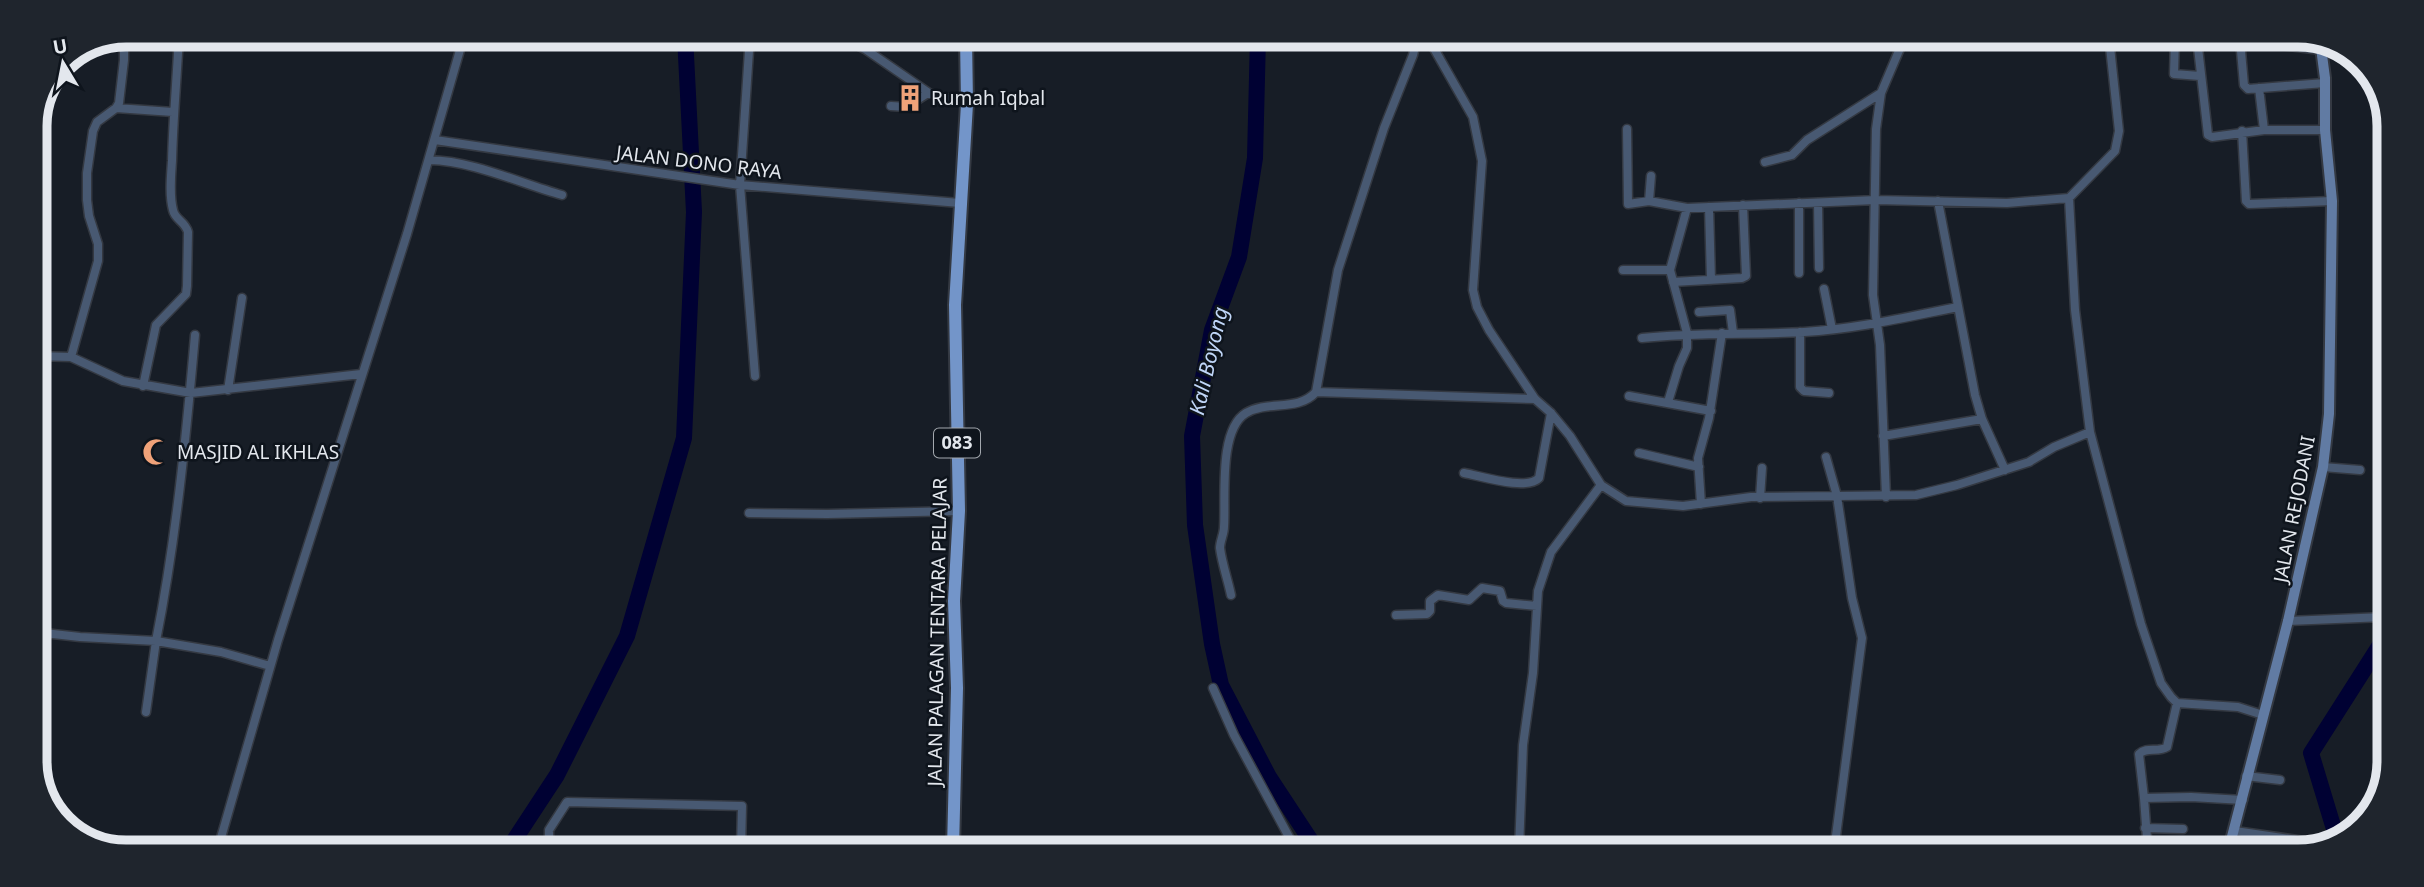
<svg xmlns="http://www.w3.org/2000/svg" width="2424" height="887" font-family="'Noto Sans',sans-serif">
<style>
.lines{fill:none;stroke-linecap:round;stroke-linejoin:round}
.river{stroke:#000133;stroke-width:16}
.minor-casing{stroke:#343942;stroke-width:11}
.secondary-casing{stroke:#343942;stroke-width:14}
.primary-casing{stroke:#343942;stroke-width:16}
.minor{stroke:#485972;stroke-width:8}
.secondary{stroke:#617ba3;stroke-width:10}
.primary{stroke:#7395c9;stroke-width:12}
.labels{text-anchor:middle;stroke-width:5;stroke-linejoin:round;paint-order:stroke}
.shield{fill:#0e141c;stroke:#a3a8ae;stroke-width:2}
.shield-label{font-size:18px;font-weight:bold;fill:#e3e7ed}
.poi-label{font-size:19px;fill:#e3e7ed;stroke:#0e141c;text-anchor:start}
.street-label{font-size:19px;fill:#e3e7ed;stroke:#0e141c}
.water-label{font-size:21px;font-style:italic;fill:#c0d6f8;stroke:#0e141c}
.rim{fill:none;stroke:#e3e7ed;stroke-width:9}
</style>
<rect width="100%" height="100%" fill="#171d26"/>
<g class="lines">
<path class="river" d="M1258,37l-3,121 -16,99 -27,73 -20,106 3,89 17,119 9,41 48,92 48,73
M2337,839l-26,-86 74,-116
M509,848l48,-73 70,-139 57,-198 10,-226 -9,-176"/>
<defs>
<path id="minor" d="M124,36v24l-5,43 -3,5 -19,14 -4,9 -6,42v27l2,16 9,28v17l-27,96 52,24 68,12 170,-19
M750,36l-10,149 15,191
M841,37l24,12 64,44 38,11
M1428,38l45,79 9,44 -9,129 4,17 12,23 46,69 16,14 19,23 31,49 25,16 57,5 68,-9 165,-2 41,-10 72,-23 25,-15 36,-15 51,192 20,59 10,14 6,6 61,4 25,8
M2175,39l-1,35 26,2
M2197,39l11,96 4,2 52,-7h61
M2237,40l84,10
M2240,40l4,45 4,4 77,-6
M865,49l4,-12
M2259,88l5,42
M891,106l15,1 22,-14
M116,108l57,4
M1627,129l1,75 21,-3 38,7 189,-8 131,3 62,-5 46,-47 4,-20 -9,-84 4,-8
M2242,131l4,70 3,3 83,-3
M435,140l305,45 220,18
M429,160c45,1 90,23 133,35
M1765,162l27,-7 15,-15 74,-47
M2069,198l6,112 15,122
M1649,201l2,-25
M1938,201l37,194 7,24 23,51
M1799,203v70
M1818,203l1,65
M1709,207l2,73
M1623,270h47
M1673,282l69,-4 4,-2 -3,-71
M1824,289l8,40
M1699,312l31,-2 3,23
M1800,332v55l4,4 25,2
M1642,338c54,-6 108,-3 162,-6 52,-3 103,-15 154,-25
M35,356l36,1
M143,386l13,-61 30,-31 1,-8 1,-54c-3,-11 -13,-12 -15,-22 -4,-15 -2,-34 -1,-49 1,-42 5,-84 7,-126
M228,390l14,-92
M1316,392l219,7
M1629,396l82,15
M1668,402l11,-36 8,-18v-15l-17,-63 17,-62
M1883,436l99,-17
M1639,453l60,14
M1826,457l11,39 15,102 10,40 -28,213
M2323,467l37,3
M1464,473c17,3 63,18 75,5l12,-65
M1886,497l-6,-152 -7,-50 3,-166 5,-36 23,-54
M1760,498l2,-30
M1701,504l-3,-46 11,-40 13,-85
M749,513l78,1 132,-3
M1231,595c-3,-15 -9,-31 -11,-47 0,-7 4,-14 4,-21 2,-28 -6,-97 22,-114 22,-13 52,-1 70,-21l22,-122 46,-142 29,-73 4,-17
M1396,615l31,-1 3,-3v-10l8,-6 31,5 13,-12 18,3 3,10 3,2 31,3
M2288,621l96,-4
M35,632l45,5 76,4c20,-101 30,-203 39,-306
M1213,688l21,47 62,115
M2177,703l-10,44c-9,6 -20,-1 -28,7l5,44 47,-1 52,3
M146,712l10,-71 65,11 49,14
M2246,776l34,4
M2144,798l4,54
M2145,828l38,1
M2235,831l76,11
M218,848l60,-208 129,-406 57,-198
M549,848v-18l18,-28 175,4 -1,43
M1519,850l4,-105 10,-72 5,-82 13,-39 50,-67"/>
<path id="secondary" d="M2321,50l21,1
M2228,852l60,-231 35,-154 6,-53 3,-213 -7,-71v-52l-5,-38"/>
<path id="primary" d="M953,849l4,-161 -3,-87 5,-90 -4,-206 12,-201 -1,-67"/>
</defs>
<use href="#minor" class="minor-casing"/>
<use href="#secondary" class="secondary-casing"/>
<use href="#primary" class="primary-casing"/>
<use href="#minor" class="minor"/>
<use href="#secondary" class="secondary"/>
<use href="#primary" class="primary"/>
</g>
<defs>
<symbol id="building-bare" viewBox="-9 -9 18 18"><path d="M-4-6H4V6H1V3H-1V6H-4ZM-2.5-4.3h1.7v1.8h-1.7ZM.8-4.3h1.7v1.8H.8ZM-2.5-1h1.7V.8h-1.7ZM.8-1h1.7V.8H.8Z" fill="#f0a279" stroke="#0e141c" stroke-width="2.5" paint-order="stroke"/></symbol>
<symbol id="mosque-bare" viewBox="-9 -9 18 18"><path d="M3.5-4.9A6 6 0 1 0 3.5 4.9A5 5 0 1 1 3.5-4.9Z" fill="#f0a279" stroke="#0e141c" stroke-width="2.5" paint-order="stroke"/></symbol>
</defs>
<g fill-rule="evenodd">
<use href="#building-bare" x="891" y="79" width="38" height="38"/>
<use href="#mosque-bare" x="137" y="433" width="38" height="38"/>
</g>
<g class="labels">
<rect class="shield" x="934" y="428.5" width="46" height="29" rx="5"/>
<g class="shield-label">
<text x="957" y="449">083</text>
</g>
<g class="poi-label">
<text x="931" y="105">Rumah Iqbal</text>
<text x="177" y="459">MASJID AL IKHLAS</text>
</g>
<g class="street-label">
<text transform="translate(699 162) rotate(7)" y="7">JALAN DONO RAYA</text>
<text transform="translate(2294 509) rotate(-79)" y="7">JALAN REJODANI</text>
<text transform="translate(937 632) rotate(-89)" y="7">JALAN PALAGAN TENTARA PELAJAR</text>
</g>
<g class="water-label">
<text transform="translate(1209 361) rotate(-77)" y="7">Kali Boyong</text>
</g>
</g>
<path d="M0 0H2424V887H0ZM126 47H2298A79 79 0 0 1 2377 126V761A79 79 0 0 1 2298 840H126A79 79 0 0 1 47 761V126A79 79 0 0 1 126 47Z" fill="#1f252d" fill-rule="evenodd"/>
<path class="rim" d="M126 47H2298A79 79 0 0 1 2377 126V761A79 79 0 0 1 2298 840H126A79 79 0 0 1 47 761V126A79 79 0 0 1 126 47Z"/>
<g transform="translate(63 63) rotate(350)" stroke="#0e141c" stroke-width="5" paint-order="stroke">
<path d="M0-5L12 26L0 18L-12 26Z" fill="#e3e7ed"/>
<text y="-10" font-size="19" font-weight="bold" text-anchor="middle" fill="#e3e7ed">U</text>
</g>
</svg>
